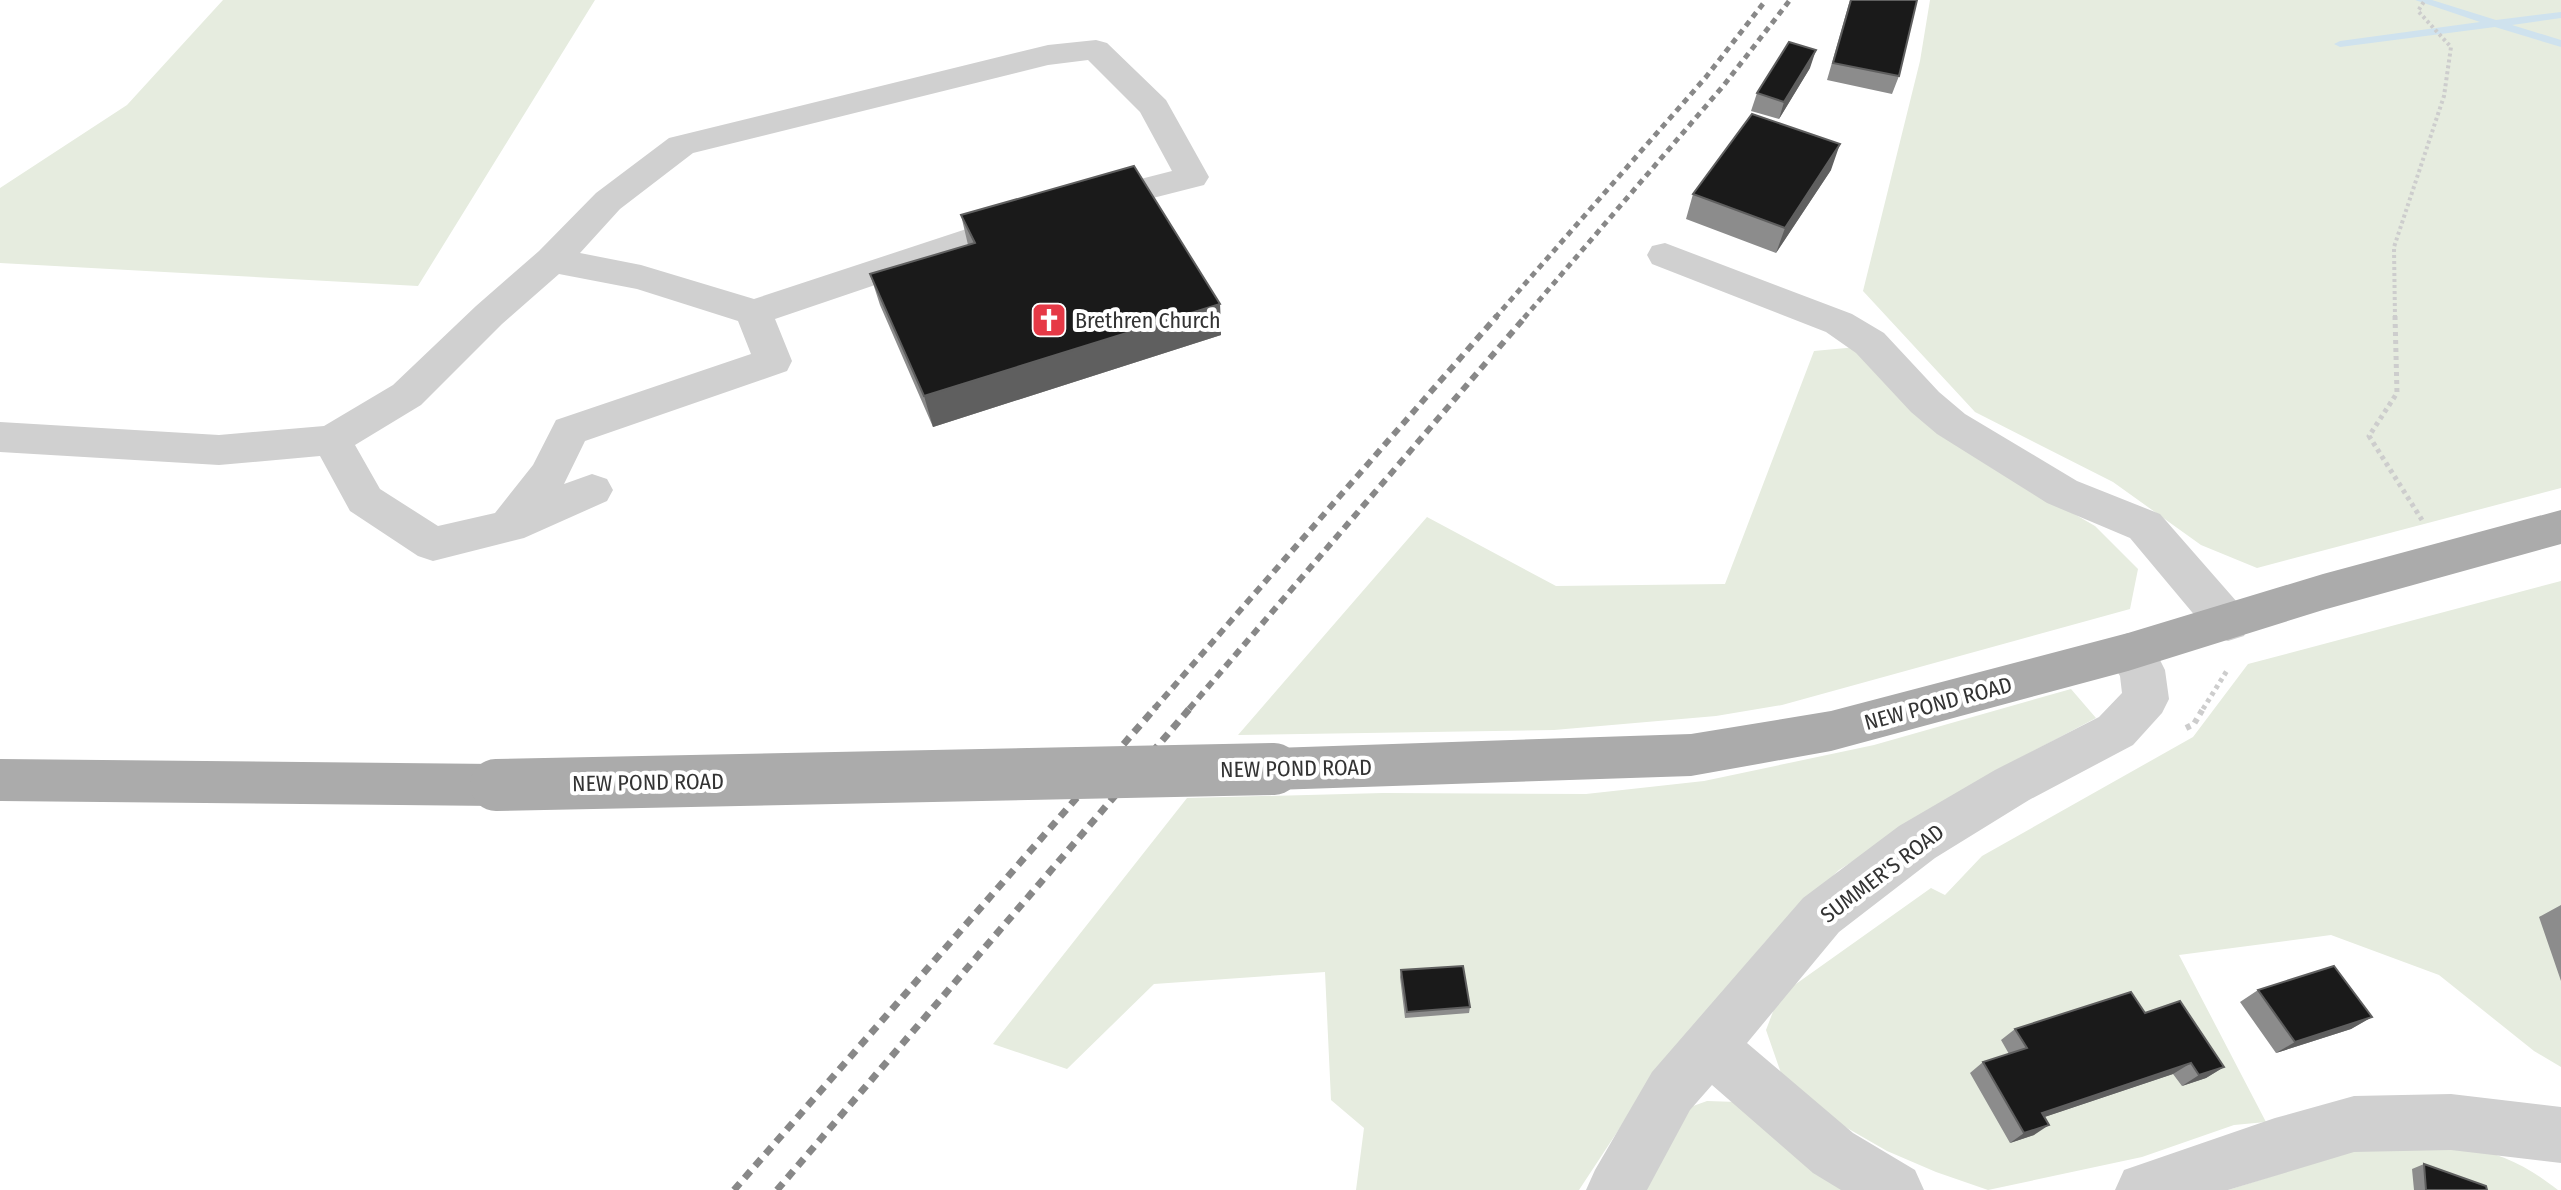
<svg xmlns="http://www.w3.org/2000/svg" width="2561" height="1190" font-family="'Fira Sans Condensed',sans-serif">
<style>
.green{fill:#e6ecdf}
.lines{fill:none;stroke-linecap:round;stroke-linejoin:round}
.stream{fill:#cfe2ee;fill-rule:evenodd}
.path-far2{stroke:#cdcdcd;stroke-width:4;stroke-dasharray:3 3;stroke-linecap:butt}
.path-far1{stroke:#cdcdcd;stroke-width:5;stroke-dasharray:4 4;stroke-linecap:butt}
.path{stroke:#cdcdcd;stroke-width:6;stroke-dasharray:5 5;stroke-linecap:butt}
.minor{fill:#d0d0d0;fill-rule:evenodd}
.major{fill:#ababab;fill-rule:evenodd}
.rail-far2{stroke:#888;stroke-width:5;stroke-dasharray:6 5;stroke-linecap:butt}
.rail-far1{stroke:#888;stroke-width:6;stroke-dasharray:8 6;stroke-linecap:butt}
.rail{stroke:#888;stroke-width:7;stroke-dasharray:9 7;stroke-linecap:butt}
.major-bridge{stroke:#ababab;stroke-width:52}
.wall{fill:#8c8c8c}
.shaded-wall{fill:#5f5f5f}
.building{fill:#1a1a1a;stroke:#5f5f5f;stroke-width:2}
.labels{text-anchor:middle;stroke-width:8;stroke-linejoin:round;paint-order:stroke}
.poi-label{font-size:22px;fill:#333;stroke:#fff;text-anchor:start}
.street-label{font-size:22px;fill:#333;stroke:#fff}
</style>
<rect width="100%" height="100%" fill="#fff"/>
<path class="green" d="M223,0h372l-177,286 -418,-23v-75l127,-83z
M1930,0h631v488l-304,80 -56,-23 -88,-63 -138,-70 -112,-121 57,-230z
M1857,347l117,109 121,70 43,43 -8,40 -348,96 -66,11 -162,14 -316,5 189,-218 129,69 169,-2 89,-233z
M2561,581v486l-27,-16 -95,-76 -108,-40 -152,20 87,167 -32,3 -92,32 -154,33 -52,-18 -49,-21 -66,-38 -40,-40 -15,-43 13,-34 152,-108 14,7 37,-39 211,-119 55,-73z
M2071,689l25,29 -106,56 -151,96 -74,72 -111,134 -75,114h-223l8,-62 -33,-28 -6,-128 -171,12 -87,85 -74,-25 194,-246 196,-5 203,1 118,-13 170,-36z
M1707,1101l30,1 121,88h-220l44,-80z
M2384,1141c74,5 113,1 174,49h-330z"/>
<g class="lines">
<path class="stream" d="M2415,0h17l64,20 65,-8v6l-49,7 49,15v7l-66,-20 -155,20 -6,-3 6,-3 140,-19z"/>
<path class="path-far2" d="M2395,318l-1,-71 50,-151 7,-49 -33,-36 7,-11"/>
<path class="path-far1" d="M2395,316l2,77 -28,43 53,84
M2203,709l25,-40"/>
<path class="path" d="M2186,728l8,-4 10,-17"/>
<path class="minor" d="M1096,40l11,3 59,57 43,77 -5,8 -114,29 -12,-3 -6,-8 6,-8 94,-24 -32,-59 -52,-52 -40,5 -355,88 -73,56 -40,44 61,12 113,34 270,-89 13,4 5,8 -5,8 -262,89 17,42 -5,10 -202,70 -21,43 28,-10 15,5 6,11 -6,11 -83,37 -91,23 -15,-5 -68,-45 -30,-55 -101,9 -219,-13v-30l219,13 105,-9 69,-41 83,-79 63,-55 57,-58 73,-55 379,-93zM559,274l78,15 101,32 13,33 -195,66 -23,45 -38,48 -57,13 -58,-37 -25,-44 66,-40 81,-81z
M1665,243l187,71 32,19 55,59 26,22 112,67 83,33 84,96 6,13 -6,13 -16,5 -16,-5 -82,-98 -83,-35 -110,-69 -26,-22 -55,-59 -30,-21 -174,-68 -5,-9 5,-9z
M2128,633l16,6 14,17 7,14 4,29 -7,14 -29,32 -104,55 -94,58 -96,74 -92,111 106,90 62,37 9,20h-83l-28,-17 -101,-88 -22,25 -43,80h-61l9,-20 57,-98 151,-174 96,-72 96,-56 104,-53 23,-24 -2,-17 -15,-24 7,-13z
M2451,1094l110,13v56l-110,-13 -97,2 -126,38h-113l9,-20 151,-52 79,-22z"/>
<path class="major" d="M2561,510v34l-238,66 -195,61 -297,80 -140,25 -417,14 -17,-6 -7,-15 7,-15 17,-6 417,-14 140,-23 297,-78 195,-59z
M0,759l496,5 17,6 7,15 -7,15 -17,6 -496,-5z"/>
<path class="rail-far2" d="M1495,318l211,-241 60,-77
M1524,318l200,-233 66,-85"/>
<path class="rail-far1" d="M1154,709l343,-393
M1189,709l337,-393"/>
<path class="rail" d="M734,1190l422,-483
M777,1190l414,-483"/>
<path class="major-bridge" d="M496,785l778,-16"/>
</g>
<path class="wall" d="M1850,0h67l-18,76 -7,18 -65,-14z
M1810,68l-31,51 -28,-8 6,-18z
M1831,170l-55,83 -90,-34 7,-25z
M961,215l259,89 1,31 -288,92 -53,-122 -10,-31 98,-29z
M2561,905v76l-22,-64z
M1401,970l69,37 -1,6 -64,5 -5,-41z
M2258,990l114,27 -21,12 -75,24 -36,-51z
M2145,1013l79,54 -18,11 -24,8 -9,-12 -129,43 -10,18 -24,8 -40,-70 13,-11 26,-8 -8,-14 14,-11z
M2424,1164l63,26h-73l-2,-21z"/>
<path class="shaded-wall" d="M1816,50l-6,18 -31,51 5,-17z
M1840,144l-9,26 -55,83 9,-25z
M1220,304l1,31 -288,92 -9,-31z
M2372,1017l-21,12 -75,24 19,-11z
M2191,1063l-18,11 -146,49 15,-10z
M2224,1067l-18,11 -24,8 17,-11z
M2049,1125l-15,10 -24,8 14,-10z"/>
<path class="building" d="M1851,0h66l-18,76 -66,-13z
M1789,42l27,8 -32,52 -27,-9z
M1752,114l88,30 -55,84 -92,-34z
M1134,166l86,138 -296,92 -54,-122 105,-31 -14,-28z
M1463,966l7,41 -63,5 -6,-42z
M2334,966l38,51 -77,25 -37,-52z
M2131,992l14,21 35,-12 44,66 -25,8 -8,-12 -149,50 7,12 -25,8 -41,-71 44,-14 -12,-19z
M2424,1164l62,22 1,4h-61z"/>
<defs>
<symbol id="church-square" viewBox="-11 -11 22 22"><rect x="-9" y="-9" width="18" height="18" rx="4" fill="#e63946" stroke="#fff"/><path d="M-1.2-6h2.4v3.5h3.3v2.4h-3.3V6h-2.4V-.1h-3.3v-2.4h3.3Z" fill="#fff"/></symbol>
</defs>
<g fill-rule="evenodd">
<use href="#church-square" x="1029" y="300" width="40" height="40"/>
</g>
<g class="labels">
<g class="poi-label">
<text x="1075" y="328">Brethren Church</text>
</g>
<g class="street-label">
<text transform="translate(1938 703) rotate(-15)" y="8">NEW POND ROAD</text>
<text transform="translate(1296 768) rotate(-1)" y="8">NEW POND ROAD</text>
<text transform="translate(648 782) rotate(-1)" y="8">NEW POND ROAD</text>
<text transform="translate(1882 873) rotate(-37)" y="8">SUMMER'S ROAD</text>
</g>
</g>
</svg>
